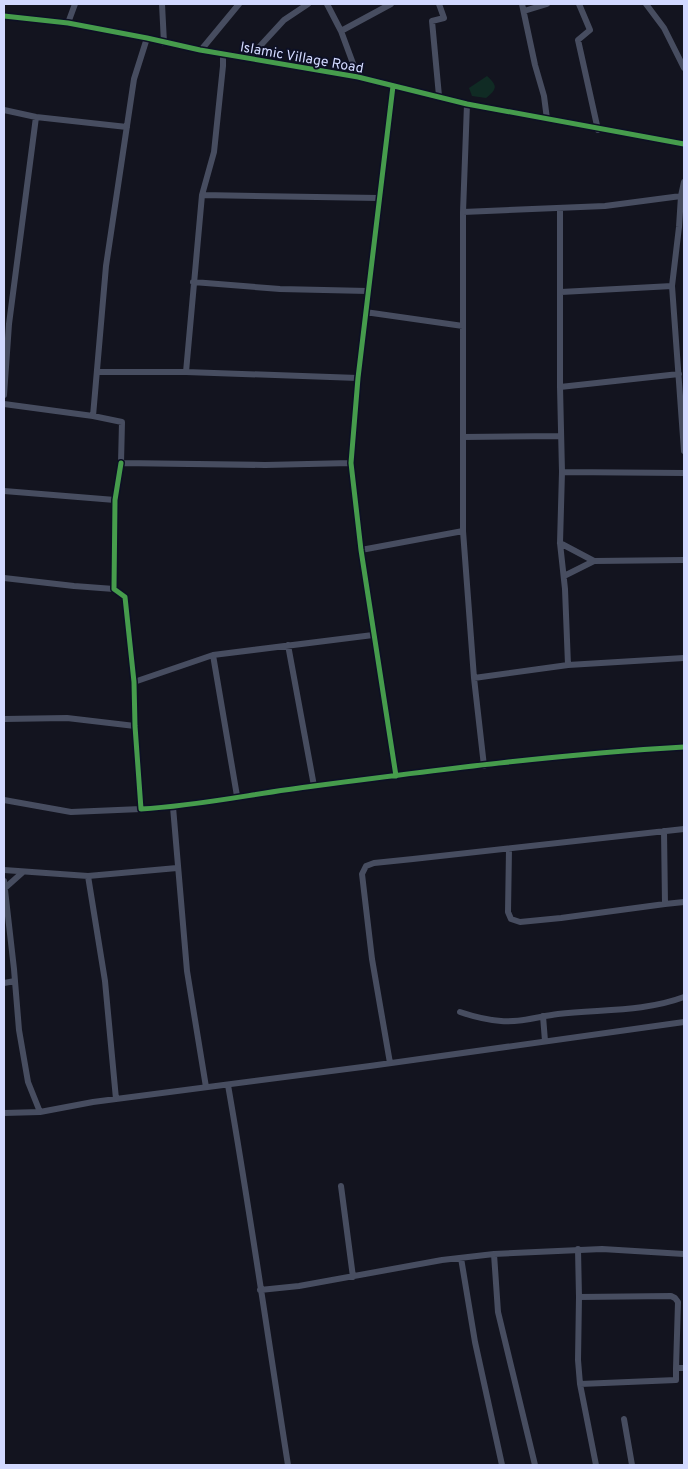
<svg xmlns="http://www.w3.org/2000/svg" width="688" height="1469" font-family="Overpass,sans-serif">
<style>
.green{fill:#102b24}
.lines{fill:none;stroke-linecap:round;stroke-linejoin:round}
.minor{stroke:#474d60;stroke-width:6}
.cycleway-casing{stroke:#0d1025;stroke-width:8}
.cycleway{stroke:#469c4c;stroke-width:5}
.labels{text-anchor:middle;stroke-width:4;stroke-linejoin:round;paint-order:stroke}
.street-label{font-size:14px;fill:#d2d9ff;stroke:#0d1025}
</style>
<rect width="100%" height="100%" fill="#13141f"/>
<path class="green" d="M487,76c11,10 10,13 -1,22l-14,-2 -3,-8z"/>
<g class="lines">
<path class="minor" d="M162,4l2,39
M327,4l14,27 17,46
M522,4l13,61 9,31 3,23
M579,4l11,26 -12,10 20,90
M646,4l18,24 20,40
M524,11l23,-7
M4,16l64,7 79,15 53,12 158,27 109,27 217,40
M68,23l7,-19
M341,31l50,-27
M201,50l38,-46
M249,58l35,-38 24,-16
M393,86l-35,292 -7,85 10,87 35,226
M439,96l-7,-75 12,-3 -5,-14
M467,104l-4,108v319l11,147 10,88
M4,110l32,7 91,10
M684,182l-3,14 -2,31 -7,59 12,165
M202,195l177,3
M560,208v179l2,85 -2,71 5,46 3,76
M463,212l142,-6 76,-10
M193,282l87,7 88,2
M561,292l111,-6
M365,312l98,14
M97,372h89l172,6
M186,372l16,-177 12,-43 9,-86v-12
M560,387l119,-13
M4,395l5,-71 27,-207
M4,404l89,12 29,6 -1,41 144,2 86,-2
M93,416l13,-150 28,-187 13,-41
M463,437l98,-1
M121,463l-6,37 -1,89 11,8 9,85 1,44 6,83c58,-3 115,-16 173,-23 123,-16 246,-32 370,-39
M562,472l122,1
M4,491l111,9
M560,543l34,18
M361,550l102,-19
M564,576l30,-15 90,-1
M4,578l70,8 40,3
M288,645l26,141
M213,655l24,141
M474,678l94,-13 116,-7
M134,682l79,-27 160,-20
M4,719l63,-1 68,8
M4,800l67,12 70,-3
M173,807l14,164 19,116
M509,849l-1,63 3,7 9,3 41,-4 104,-14 -1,-73
M4,870l84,6 89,-8
M88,876l17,105 11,118
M4,881l10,88 5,61 9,52 12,30
M5,888l18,-16
M665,904l19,-2
M4,983l11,-2
M460,1012c12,4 28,8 41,9 20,2 39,-5 57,-7 42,-5 86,-2 126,-17
M543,1016l2,25
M390,1063l-18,-104 -10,-85 4,-8 8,-3 39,-4 271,-30
M228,1085c22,126 40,253 60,380
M4,1113l36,-1 53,-10 277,-36 314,-44
M341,1186l12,91
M578,1249l1,48 -1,63 2,24 16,81
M494,1254l4,58 37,153
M461,1258l14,84 27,123
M260,1290l39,-4 143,-26 52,-6 108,-5 82,5
M579,1297l92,-1 4,2 3,4 -2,66
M580,1384l96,-4v-12h8
M624,1419l8,46"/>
<defs>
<path id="cycleway" d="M4,16l64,7 79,15 53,12 158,27 109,27 217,40
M393,86l-35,292 -7,85 10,87 35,226
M121,463l-6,37 -1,89 11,8 9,85 1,44 6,83c58,-3 115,-16 173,-23 123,-16 246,-32 370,-39"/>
</defs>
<use href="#cycleway" class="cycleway-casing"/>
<use href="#cycleway" class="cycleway"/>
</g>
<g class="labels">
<g class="street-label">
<text transform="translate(302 57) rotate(10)" y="5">Islamic Village Road</text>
</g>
</g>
<rect width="688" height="1469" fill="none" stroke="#d2d9ff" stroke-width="10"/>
</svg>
